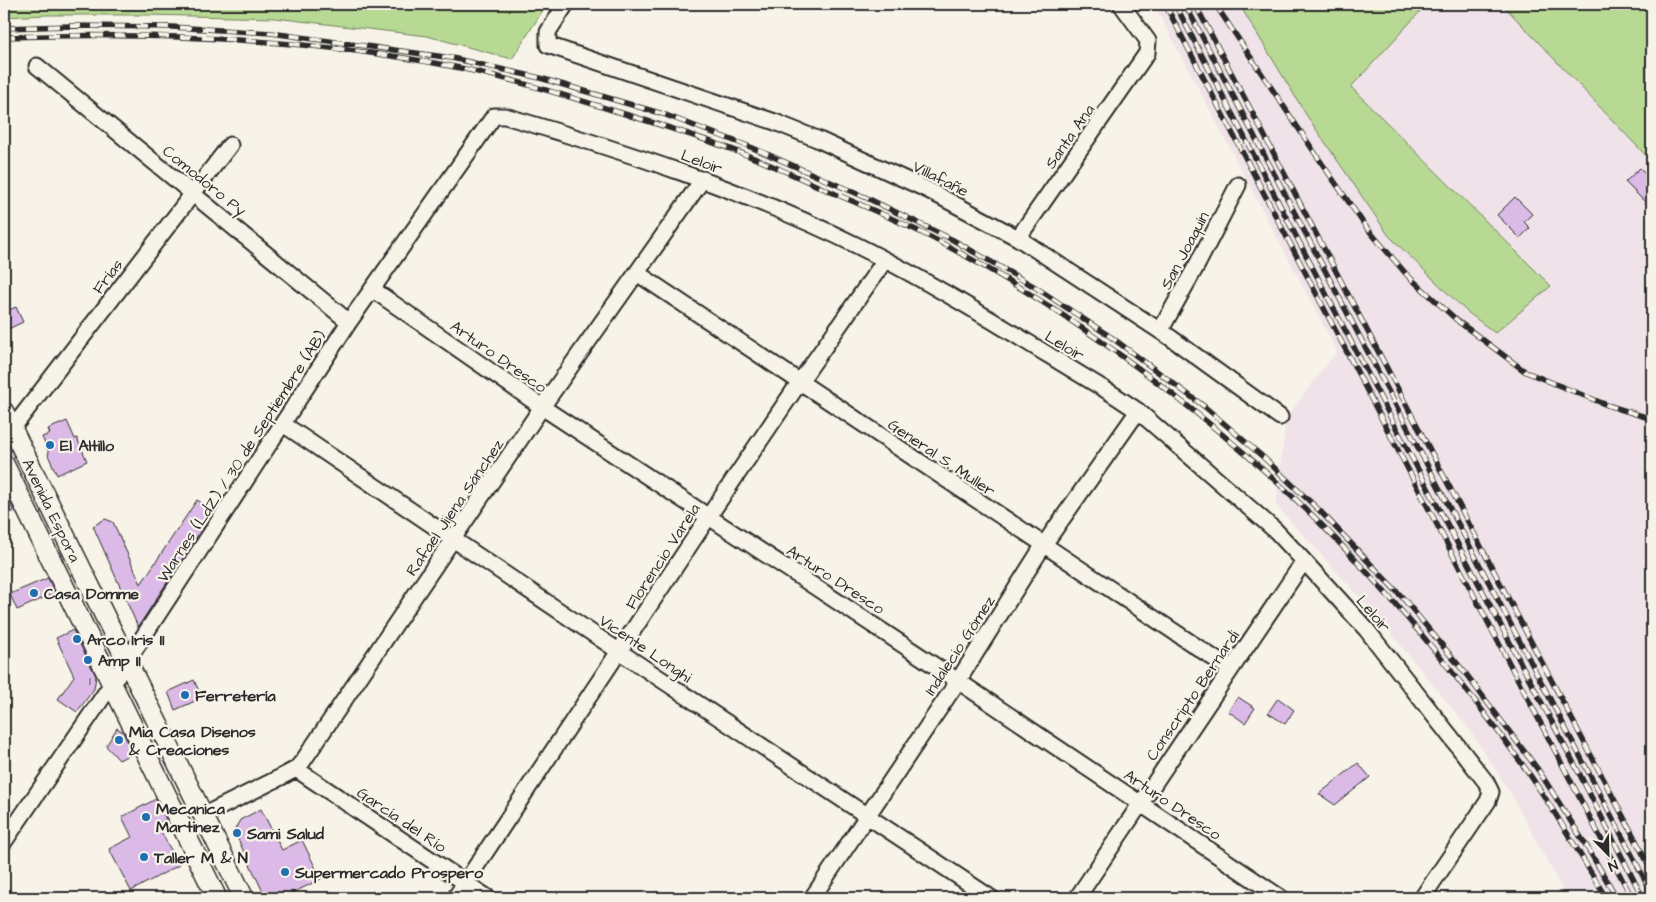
<svg xmlns="http://www.w3.org/2000/svg" width="1656" height="902" font-family="'Architects Daughter',sans-serif">
<style>
.built{fill:#efe2e8}
.green{fill:#b7d993;stroke:#71825f}
.building{fill:#dbbae7;stroke:#2b2b2b}
.lines{fill:none;stroke-linecap:round;stroke-linejoin:round}
.minor-casing{stroke:#2b2b2b;stroke-width:19}
.major-casing{stroke:#2b2b2b;stroke-width:22}
.minor{stroke:#f7f3e8;stroke-width:15}
.major{stroke:#f7f3e8;stroke-width:19}
.rail-casing{stroke:#2b2b2b;stroke-width:5.5}
.rail{stroke:#f7f3e8;stroke-width:4;stroke-dasharray:11;stroke-linecap:butt}
.poi-dot{fill:#1f6fb2;stroke:#f7f3e8;stroke-width:2}
.labels{text-anchor:middle;stroke-width:4.5;stroke-linejoin:round;paint-order:stroke}
.number-label{font-size:14px;fill:#574f5a}
.street-label{font-size:16px;fill:#2b2b2b;stroke:#f7f3e8}
.poi-label{font-size:16px;font-weight:bold;fill:#2b2b2b;stroke:#f7f3e8;text-anchor:start}
</style>
<rect width="100%" height="100%" fill="#f7f3e8"/>
<filter id="ink" filterUnits="userSpaceOnUse"><feTurbulence type="fractalNoise" baseFrequency=".02" numOctaves="2"/><feDisplacementMap in="SourceGraphic" scale="10" xChannelSelector="R" yChannelSelector="G"/><feConvolveMatrix kernelMatrix="1 2 1 2 8 2 1 2 1" color-interpolation-filters="sRGB"/></filter>
<g filter="url(#ink)">
<path class="built" d="M1154,4h498v894h-85l-56,-104 -41,-64 -94,-115 -100,-110 10,-87 51,-67z"/>
<path class="green" d="M4,4h543l-35,55 -85,-23 -152,-18 -128,-3h-100l-43,2z
M1239,4h188l-76,83 200,199 -56,47 -29,-22 -77,-75 -82,-120z
M1502,4h150v158z"/>
<path class="building" d="M1640,168l12,12v29l-27,-27z
M1515,197l17,17 -8,8 6,6 -10,10 -23,-23z
M16,307l7,15 -19,9v-19z
M67,421l8,18 2,-1 10,23 -30,14 -9,-20 1,-2 -7,-16 8,-3 -2,-5z
M4,489l10,22 -10,8z
M197,500l17,10 -76,117 -45,-101 12,-7 8,3 28,62z
M48,578l7,15 -38,17 -7,-16z
M73,630l23,46 -2,13 -17,23 -19,-13 16,-23 -18,-38z
M194,680l8,18 -27,12 -7,-18z
M1238,697l17,11 -10,15 -17,-12z
M1278,698l16,12 -9,14 -17,-11z
M117,728l6,4 10,21 -14,7 -13,-14z
M1358,763l12,14 -35,28 -16,-11z
M156,799l10,20 -9,5 22,41 -48,26 -22,-42 23,-12 -10,-20z
M261,809l21,41 20,-10 19,39 -39,19h-16l-32,-67 6,-11z"/>
<g class="lines">
<defs>
<path id="minor" d="M566,4l-18,28v13l227,77 42,17 111,51 90,48 153,100 109,79
M37,66l312,256
M1018,238l129,-185 1,-12 -27,-37
M637,273l593,396
M372,289l170,118 416,274 323,217
M1160,331l38,-68 40,-78
M283,424l337,228 371,246
M12,429l218,-284
M296,769l192,129
M202,816l79,-39 15,-8 7,-8 239,-354 161,-228
M4,842l122,-179 223,-341 145,-206h11c119,35 239,74 351,129 89,44 173,99 258,150l24,16 138,120 28,30 62,68 120,153 5,10 -3,9 -66,97
M455,898l254,-382 90,-133 86,-123
M812,898l146,-217 85,-135 95,-135
M1077,898l227,-337"/>
<path id="major" d="M4,412l240,486
M4,464l213,434"/>
</defs>
<use href="#minor" class="minor-casing"/>
<use href="#major" class="major-casing"/>
<use href="#minor" class="minor"/>
<use href="#major" class="major"/>
<defs>
<path id="rail" d="M1165,4l467,894
M1175,4l218,418 185,349 65,127
M1185,4l467,889
M1195,4l457,867
M1215,4l108,161 43,62 41,48 52,47 67,50 81,33 45,14
M4,28l66,-2 102,1 99,6 181,25 88,20 123,36 90,34 114,50 86,42 82,47 76,50 94,70 58,50 58,55 82,86 63,76 73,97 48,76 30,51
M4,37c147,-5 296,1 441,28 63,12 125,32 186,51 40,12 80,25 118,40 30,12 59,26 89,39 38,16 77,33 113,53 71,38 138,83 202,131 56,43 110,88 161,138 79,79 151,167 216,258 27,40 52,82 76,123"/>
</defs>
<use href="#rail" class="rail-casing"/>
<use href="#rail" class="rail"/>
</g>
</g>
<g class="poi-dot">
<circle cx="50" cy="445" r="5"/>
<circle cx="34" cy="593" r="5"/>
<circle cx="77" cy="639" r="5"/>
<circle cx="88" cy="660" r="5"/>
<circle cx="185" cy="695" r="5"/>
<circle cx="119" cy="740" r="5"/>
<circle cx="146" cy="817" r="5"/>
<circle cx="237" cy="833" r="5"/>
<circle cx="144" cy="857" r="5"/>
<circle cx="285" cy="872" r="5"/>
</g>
<g class="labels">
<g class="number-label">
<text x="90" y="685">1</text>
</g>
<g class="street-label">
<text transform="translate(1069 136) rotate(-55)" y="6">Santa Ana</text>
<text transform="translate(702 161) rotate(20)" y="6">Leloir</text>
<text transform="translate(941 178) rotate(27)" y="6">Villafañe</text>
<text transform="translate(205 180) rotate(39)" y="6">Comodoro Py</text>
<text transform="translate(1184 250) rotate(-62)" y="6">San Joaquín</text>
<text transform="translate(107 276) rotate(-53)" y="6">Frías</text>
<text transform="translate(1065 345) rotate(31)" y="6">Leloir</text>
<text transform="translate(499 356) rotate(35)" y="6">Arturo Dresco</text>
<text transform="translate(241 456) rotate(-57)" y="6">Warnes (LdZ) / 30 de Septiembre (AB)</text>
<text transform="translate(942 457) rotate(34)" y="6">General S. Muller</text>
<text transform="translate(454 507) rotate(-56)" y="6">Rafael Jijena Sánchez</text>
<text transform="translate(52 510) rotate(64)" y="6">Avenida Espora</text>
<text transform="translate(662 556) rotate(-57)" y="6">Florencio Varela</text>
<text transform="translate(836 579) rotate(33)" y="6">Arturo Dresco</text>
<text transform="translate(1374 613) rotate(49)" y="6">Leloir</text>
<text transform="translate(959 645) rotate(-57)" y="6">Indalecio Gómez</text>
<text transform="translate(646 648) rotate(34)" y="6">Vicente Longhi</text>
<text transform="translate(1192 695) rotate(-56)" y="6">Conscripto Bernardi</text>
<text transform="translate(1173 804) rotate(34)" y="6">Arturo Dresco</text>
<text transform="translate(402 819) rotate(34)" y="6">García del Río</text>
</g>
<g class="poi-label">
<text x="60" y="451">El Altillo</text>
<text x="44" y="599">Casa Domme</text>
<text x="87" y="645">Arco Iris II</text>
<text x="98" y="666">Amp II</text>
<text x="195" y="701">Ferretería</text>
<text x="129" y="737">Mia Casa Disenos<tspan x="129" dy="18">&amp; Creaciones</tspan></text>
<text x="156" y="814">Mecanica<tspan x="156" dy="18">Martinez</tspan></text>
<text x="247" y="839">Sami Salud</text>
<text x="154" y="863">Taller M &amp; N</text>
<text x="295" y="878">Supermercado Prospero</text>
</g>
</g>
<rect width="1656" height="902" fill="none" stroke="#f7f3e8" stroke-width="20"/>
<rect x="10" y="10" width="1636" height="882" fill="none" stroke="#2b2b2b" stroke-width="2" filter="url(#ink)"/>
<g transform="translate(1608 854) rotate(157)" stroke="#f7f3e8" stroke-width="4" paint-order="stroke">
<path d="M0-4L9 19L0 12L-9 19Z" fill="#2b2b2b"/>
<text y="-8" font-size="14" font-weight="bold" text-anchor="middle" fill="#2b2b2b">N</text>
</g>
</svg>
